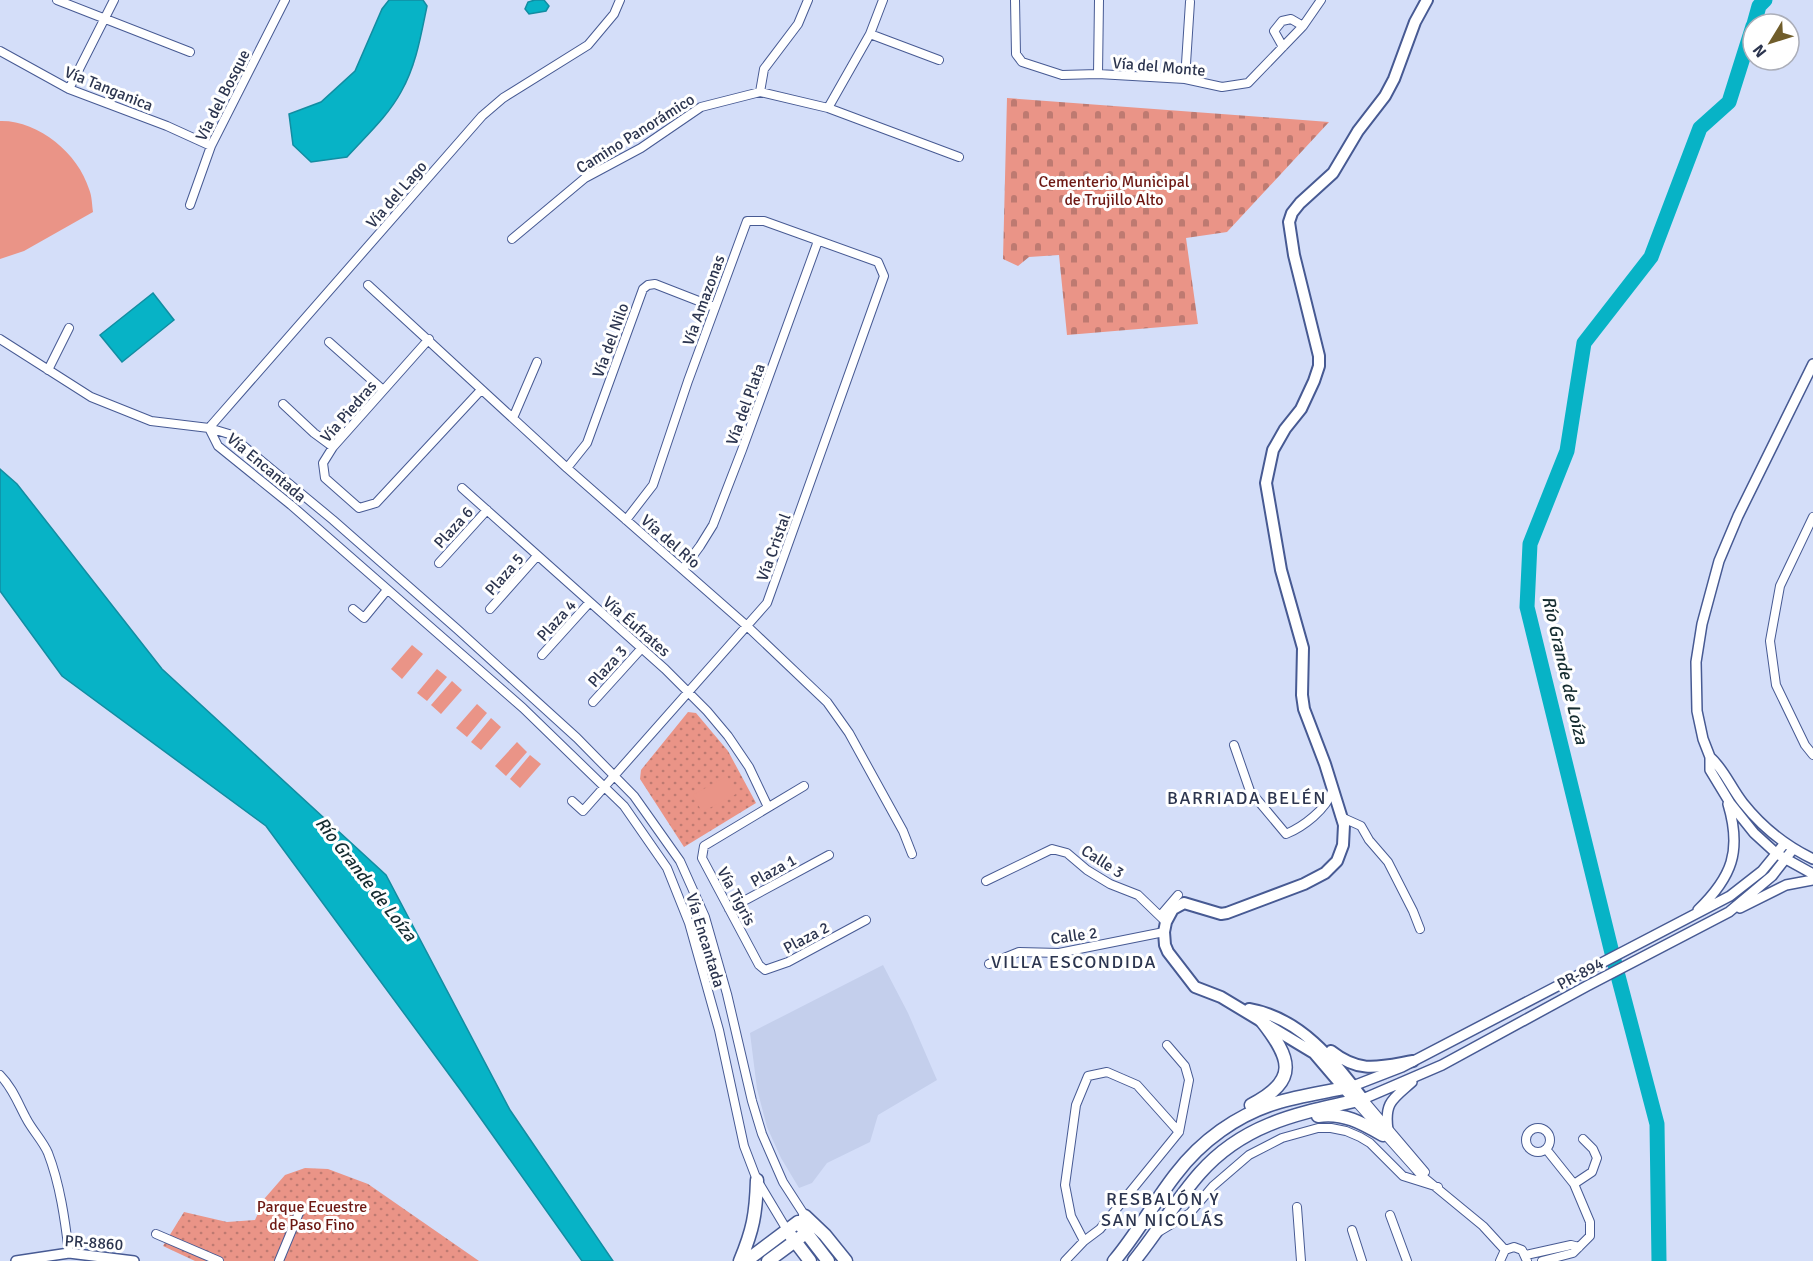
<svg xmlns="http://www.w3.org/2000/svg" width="1813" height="1261" font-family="Signika,sans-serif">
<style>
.built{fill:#c4cfec}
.grass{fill:url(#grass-dots)}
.cemetery{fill:url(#cemetery-stones)}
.garden{fill:#ea9487}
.water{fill:#07b3c6;stroke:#128da2;stroke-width:1.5}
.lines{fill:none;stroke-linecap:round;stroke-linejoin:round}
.river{stroke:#07b3c6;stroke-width:15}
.minor-casing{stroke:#475a93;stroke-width:10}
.tertiary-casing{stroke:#475a93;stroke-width:12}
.secondary-casing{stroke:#475a93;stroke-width:14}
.primary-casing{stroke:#475a93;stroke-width:15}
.minor{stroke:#fff;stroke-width:8}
.tertiary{stroke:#fff;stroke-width:9}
.secondary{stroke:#fff;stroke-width:10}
.primary{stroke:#fff;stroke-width:12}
.labels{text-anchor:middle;stroke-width:6;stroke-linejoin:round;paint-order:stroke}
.street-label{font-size:16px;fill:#2c354f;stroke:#fff}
.park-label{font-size:16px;fill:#6d1813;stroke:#fff}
.water-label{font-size:18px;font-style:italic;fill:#162d31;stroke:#fff}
.neighbourhood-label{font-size:18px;letter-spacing:1.5px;fill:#2c354f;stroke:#fff}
</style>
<defs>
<pattern id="grass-dots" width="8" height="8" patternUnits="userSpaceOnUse" patternTransform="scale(1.5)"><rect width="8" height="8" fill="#ea9487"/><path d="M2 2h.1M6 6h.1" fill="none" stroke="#be7a71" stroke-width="1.8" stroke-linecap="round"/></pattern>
<pattern id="cemetery-stones" width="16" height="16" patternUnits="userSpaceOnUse" patternTransform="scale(1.5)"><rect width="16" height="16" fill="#ea9487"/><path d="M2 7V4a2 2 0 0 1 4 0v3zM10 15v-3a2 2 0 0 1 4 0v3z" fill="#be7a71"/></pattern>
</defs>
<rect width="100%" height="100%" fill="#d4def9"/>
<path class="built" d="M883,965l25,48 29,67 -59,35 -8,27 -43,21 -15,20 -13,5 -18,-30 -14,-31 -10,-38 -7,-56z"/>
<path class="grass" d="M688,712l8,1 32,38 28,52 -72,44 -44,-68 1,-9z
M305,1168l23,1 40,15 111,77h-284l-32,-15 21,-34 43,10 28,-2 10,-22 20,-23z"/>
<path class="cemetery" d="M1007,98l322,24 -102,110 -41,6 12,86 -131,11 -8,-80 -30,2 -11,9 -15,-7z"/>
<path class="garden" d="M0,121c38,-1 78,32 89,68 3,7 3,16 4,23l-69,39 -24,8z
M412,645l11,9 -21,25 -11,-10z
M437,669l10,8 -20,24 -10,-8z
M452,681l10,9 -21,24 -10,-9z
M477,704l10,9 -20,24 -11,-9z
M491,718l10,9 -20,23 -10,-8z
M517,742l10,10 -21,24 -11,-10z
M530,755l11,9 -21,24 -10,-9z
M727,776l9,18 -34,18 -9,-17z"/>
<path class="water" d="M389,0h34l4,6c-6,29 -11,60 -26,86 -13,24 -35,44 -54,65l-36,5 -18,-17 -4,-31 32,-12 34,-31 27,-62z
M535,0h9l5,6 -3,5 -17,3 -4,-5 3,-7z
M153,293l21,27 -52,42 -22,-27z
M0,469l17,15 145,185 224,206 124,235 103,151h-31l-120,-169 -196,-266 -204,-150 -62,-85z"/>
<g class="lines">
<path class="river" d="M1754,24l5,-18 6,-6
M1659,1261l-2,-137 -45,-171 -85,-346 3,-63 37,-93 17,-108 67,-86 49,-129 29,-26 24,-76"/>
<defs>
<path id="minor" d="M57,0l133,52
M1015,0l1,54 6,8 40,13 36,-1 87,5 37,8 26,-4 55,-57 18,-26
M870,34l69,26
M1283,47l-9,-16 8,-10 9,-2 12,7
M0,51l69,38 98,37 44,20
M1098,74l1,-74
M1185,79l5,-77
M69,89l45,-89
M760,92l4,-23 34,-45 10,-24
M828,108l42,-74 13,-34
M190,205l21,-59 74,-146
M512,239l73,-61 56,-30 60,-41 59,-15 68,16 131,49
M368,285l199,183 180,158 80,76 22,31 54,98 9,23
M0,339l91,58 60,24 58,7 20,6 104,86 124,109 120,109 57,58 46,65 25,56 22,77 25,107 10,33 21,48 22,34
M429,339l-96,108 -10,16 2,15 34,30 17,-5 105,-113
M329,342l54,48
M48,370l21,-42
M283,404l31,29 19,14
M513,418l24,-56
M209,428l9,18 73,59 232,203 101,98 43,62 22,55 30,107 25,116 13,34 30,50
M209,428l273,-312 21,-18 85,-53 26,-31 6,-14
M567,468l20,-25 56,-154 5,-4 7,-1 59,23
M462,488l203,181 42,42 21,25 21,31 19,40
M1813,517l-33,69 -10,55 6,44 29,60 8,10
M439,563l48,-53
M683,569l17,-23 13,-21 29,-75 76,-209
M353,609l11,9 23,-28
M490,609l47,-53
M542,655l47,-52
M593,702l48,-53
M1234,745l16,46 36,43c17,-7 41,-25 46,-43
M804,786l-100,60 -2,12 57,107 6,5 23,-8 78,-42
M572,801l11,10 184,-208 117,-327 -6,-14 -114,-41h-17l-59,160 -35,104 -27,35
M1341,817l20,9 8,14 19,22 25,49 7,18
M986,881l66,-32 15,4 20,17 23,14 28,11 28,27
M729,909l100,-54
M1160,916l18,-21
M989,964l30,-12 40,1 105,-21
M0,1075c12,12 18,28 26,43 6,12 17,23 22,35 12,31 17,67 21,100
M1363,1099l62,73
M1355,1101l66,74 62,51 22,24
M1526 1140a12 12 0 1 1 24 0a12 12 0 1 1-24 0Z
M1546,1149l28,35
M1297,1207l4,54
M1390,1215l17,46
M1352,1230l10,31
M1160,1231l30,-18 23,-27 36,-31 33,-17 36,-10h13l15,3 14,6 10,6 33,33 35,11
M156,1234l63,27
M1084,1241l-13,-25 -6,-31 11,-80 12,-29 19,-4 30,13 42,47
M1526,1255l45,-10 8,2
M279,1261l22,-53
M1065,1261l19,-20 16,-12 79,-97 10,-52 -4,-14 -18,-21
M1500,1261l5,-11 9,-3 8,3 5,11
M1542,1261l31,-8 17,-17v-14l-16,-38 18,-12 5,-14 -4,-9 -10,-10"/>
<path id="tertiary" d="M1813,364l-75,152 -19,45 -17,63 -6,38 1,49 6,28 7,18v13l20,33 24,30 23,21 36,20
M1710,757c14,12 21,31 33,46 19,24 43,43 70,56
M1740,908l46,-23 27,-5
M1698,910c34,-33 44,-59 30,-106
M1353,1086l49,-19 328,-171 32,-25 23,-28
M1363,1099l79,-34 145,-79 142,-74 43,-36 21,-27
M1388,1130c-4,-28 5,-31 24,-48
M16,1261l53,-8 65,8"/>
<path id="secondary" d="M1249,1009c52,9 84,51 114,90
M1331,1051c29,23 48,16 82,10
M1355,1101l-41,-48 -93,-56 -26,-10 -27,-35 -3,-7 -1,-13 2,-10 7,-13 11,-6 37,11 6,-1 77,-29 21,-11 12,-12 6,-16 1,-20 -19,-61 -21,-55 -2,-14 1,-47 -22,-78 -15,-87 7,-33 12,-21 16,-20 13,-28 5,-15v-10l-25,-101 -5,-33 3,-9 8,-10 33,-30 25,-42 27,-35 9,-17 21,-57 12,-22"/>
<path id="primary" d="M1251,1105c49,-25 40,-47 10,-85
M1318,1116c25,-4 44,7 65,19
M805,1216l20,19 21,26
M791,1236l19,25
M740,1261c13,-31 16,-47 17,-81
M746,1261l52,-39 30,39
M768,1261l38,-28
M1114,1261c23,-27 40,-59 62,-87 25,-33 61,-59 100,-71 25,-8 52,-11 77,-17
M1134,1261c23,-28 42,-61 66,-88 45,-51 101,-60 163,-74"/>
</defs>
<use href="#minor" class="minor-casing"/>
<use href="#tertiary" class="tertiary-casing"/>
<use href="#secondary" class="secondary-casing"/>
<use href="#primary" class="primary-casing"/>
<use href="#minor" class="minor"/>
<use href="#tertiary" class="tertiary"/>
<use href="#secondary" class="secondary"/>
<use href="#primary" class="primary"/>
</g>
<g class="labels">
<g class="street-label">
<text transform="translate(1159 66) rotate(5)" y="6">Vía del Monte</text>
<text transform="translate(109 88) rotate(22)" y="6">Vía Tanganica</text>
<text transform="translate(222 95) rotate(-63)" y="6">Vía del Bosque</text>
<text transform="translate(635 133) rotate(-32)" y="6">Camino Panorámico</text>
<text transform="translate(396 194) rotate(-49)" y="6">Vía del Lago</text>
<text transform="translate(703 300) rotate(-70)" y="6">Vía Amazonas</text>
<text transform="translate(610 340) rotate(-70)" y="6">Vía del Nilo</text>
<text transform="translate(745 404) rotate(-70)" y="6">Vía del Plata</text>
<text transform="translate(348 411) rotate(-49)" y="6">Vía Piedras</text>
<text transform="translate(267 467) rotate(40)" y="6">Vía Encantada</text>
<text transform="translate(453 527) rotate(-48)" y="6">Plaza 6</text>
<text transform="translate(671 541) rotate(41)" y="6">Vía del Río</text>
<text transform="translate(773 547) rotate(-70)" y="6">Vía Cristal</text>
<text transform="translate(504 574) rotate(-49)" y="6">Plaza 5</text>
<text transform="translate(556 620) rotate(-48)" y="6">Plaza 4</text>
<text transform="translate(637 626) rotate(41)" y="6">Vía Éufrates</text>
<text transform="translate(607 666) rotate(-48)" y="6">Plaza 3</text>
<text transform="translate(1103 861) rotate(33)" y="6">Calle 3</text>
<text transform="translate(773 870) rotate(-29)" y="6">Plaza 1</text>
<text transform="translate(737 896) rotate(62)" y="6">Vía Tigris</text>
<text transform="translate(1074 935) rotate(-8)" y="6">Calle 2</text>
<text transform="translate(806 937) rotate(-28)" y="6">Plaza 2</text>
<text transform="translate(706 940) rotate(73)" y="6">Vía Encantada</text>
<text transform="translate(1580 973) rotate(-28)" y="6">PR-894</text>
<text transform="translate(94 1242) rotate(4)" y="6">PR-8860</text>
</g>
<g class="park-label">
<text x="1114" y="187">Cementerio Municipal<tspan x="1114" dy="18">de Trujillo Alto</tspan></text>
<text x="312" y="1212">Parque Ecuestre<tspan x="312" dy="18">de Paso Fino</tspan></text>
</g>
<g class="water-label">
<text transform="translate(1565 670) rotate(77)" y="6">Río Grande de Loíza</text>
<text transform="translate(366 879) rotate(52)" y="6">Río Grande de Loíza</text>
</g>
<g class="neighbourhood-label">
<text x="1247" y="804">BARRIADA BELÉN</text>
<text x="1074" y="968">VILLA ESCONDIDA</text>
<text x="1163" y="1205">RESBALÓN Y<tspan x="1163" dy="21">SAN NICOLÁS</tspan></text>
</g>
</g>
<g transform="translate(1771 42) rotate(232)"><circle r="28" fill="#ffffff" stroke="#abaeb9" stroke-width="1.5"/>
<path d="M0-4.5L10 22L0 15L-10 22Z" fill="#705d2b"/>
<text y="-9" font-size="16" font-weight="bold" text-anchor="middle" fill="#2c354f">N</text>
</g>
</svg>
